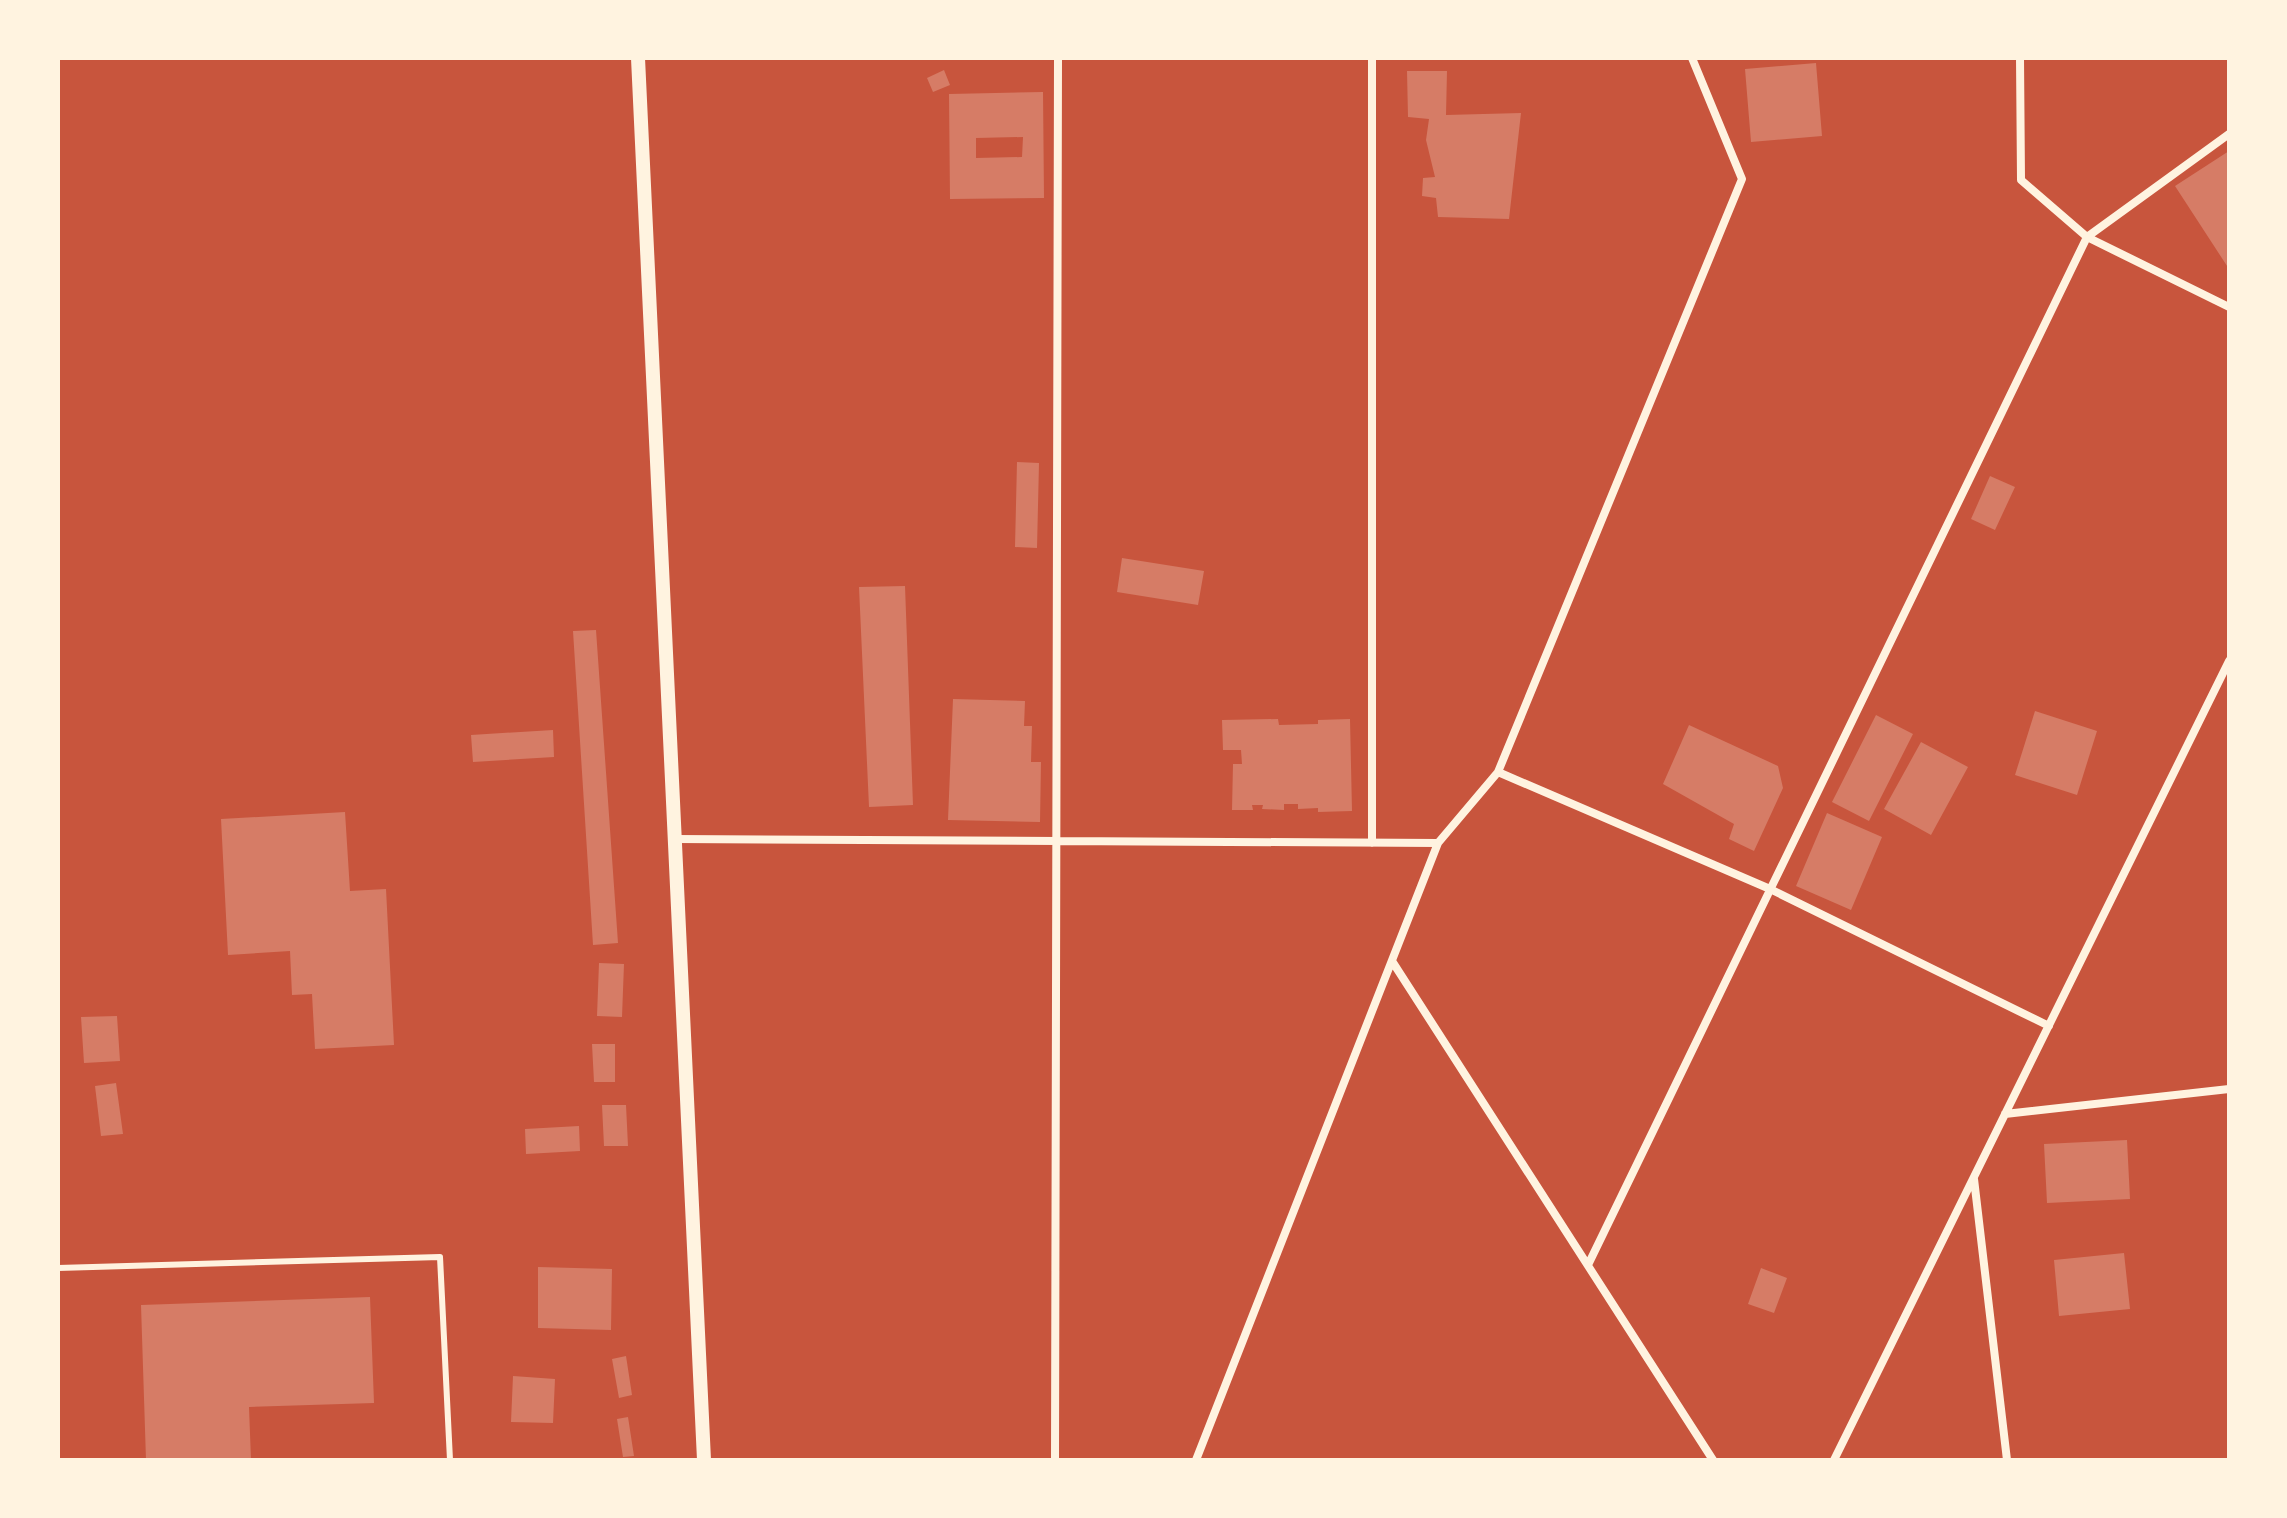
<svg xmlns="http://www.w3.org/2000/svg" width="2287" height="1518" font-family="'Noto Sans',sans-serif">
<style>
.building{fill:#d67c66;fill-rule:evenodd}
.lines{fill:none;stroke-linecap:round;stroke-linejoin:round}
.service{stroke:#fff3e0;stroke-width:6}
.minor{stroke:#fff3e0;stroke-width:8}
.tertiary{stroke:#fff3e0;stroke-width:14}
</style>
<rect width="100%" height="100%" fill="#c8553d"/>
<path class="building" d="M1816,63l6,73 -71,6 -6,-73z
M944,70l6,15 -17,7 -6,-14z
M1407,71h40l-1,44 75,-2 -12,106 -71,-2 -2,-19 -14,-2 1,-18 12,-1 -9,-37 3,-21 -21,-2z
M1043,92l1,106 -94,1 -1,-105zM1023,137l-1,20 -46,1v-20z
M2229,151v118l-54,-83z
M1017,462l22,1 -2,85 -22,-1z
M1990,476l25,11 -20,43 -24,-11z
M1122,558l82,13 -6,34 -81,-13z
M905,586l8,219 -44,2 -10,-220z
M596,630l22,313 -25,2 -20,-314z
M953,699l72,2 -1,25h8l-1,36h10l-1,60 -92,-2z
M2035,711l62,20 -20,64 -62,-20z
M1876,715l37,19 -44,87 -37,-19z
M1278,719l1,6 39,-1v-4l32,-1 2,92 -34,1v-4l-20,1v-5h-14v6l-22,-1 1,-4h-11l1,5h-21l1,-46h9l-1,-14h-18l-1,-30z
M1689,725l89,41 5,22 -29,63 -25,-12 5,-15 -71,-40z
M553,730l1,27 -81,5 -2,-27z
M1921,742l47,25 -37,68 -47,-26z
M345,812l5,79 36,-2 8,156 -79,4 -3,-55 -20,1 -2,-44 -62,4 -7,-136z
M1827,813l55,24 -31,73 -55,-24z
M599,963l25,1 -2,53 -25,-1z
M117,1016l3,45 -36,2 -3,-46z
M592,1044h23v38h-21z
M116,1083l7,51 -22,2 -6,-50z
M602,1105h24l2,41h-24z
M579,1126l1,25 -54,3 -1,-25z
M2127,1140l3,59 -83,4 -3,-59z
M2124,1253l6,56 -71,7 -5,-56z
M538,1267l74,2 -1,61 -73,-2z
M1761,1268l26,10 -13,35 -26,-9z
M370,1297l4,106 -125,4 2,53h-105l-5,-155z
M626,1356l6,39 -13,3 -7,-39z
M513,1376l42,3 -2,44 -42,-1z
M628,1417l6,39 -11,1 -6,-38z"/>
<g class="lines">
<path class="service" d="M58,1268l382,-11 10,203"/>
<path class="minor" d="M2020,58l1,122 66,57 142,70
M1498,772l272,117 279,137
M675,839l763,4
M1372,843v-785
M1392,961l321,499
M2005,1114l224,-25
M1974,1179l33,281
M1588,1265l499,-1028 142,-103
M1055,1460l3,-1402
M1196,1460l242,-617 60,-71 244,-593 -50,-121
M1834,1460l395,-799"/>
<path class="tertiary" d="M638,58l66,1402"/>
</g>
<rect width="2287" height="1518" fill="none" stroke="#fff3e0" stroke-width="120"/>
</svg>
